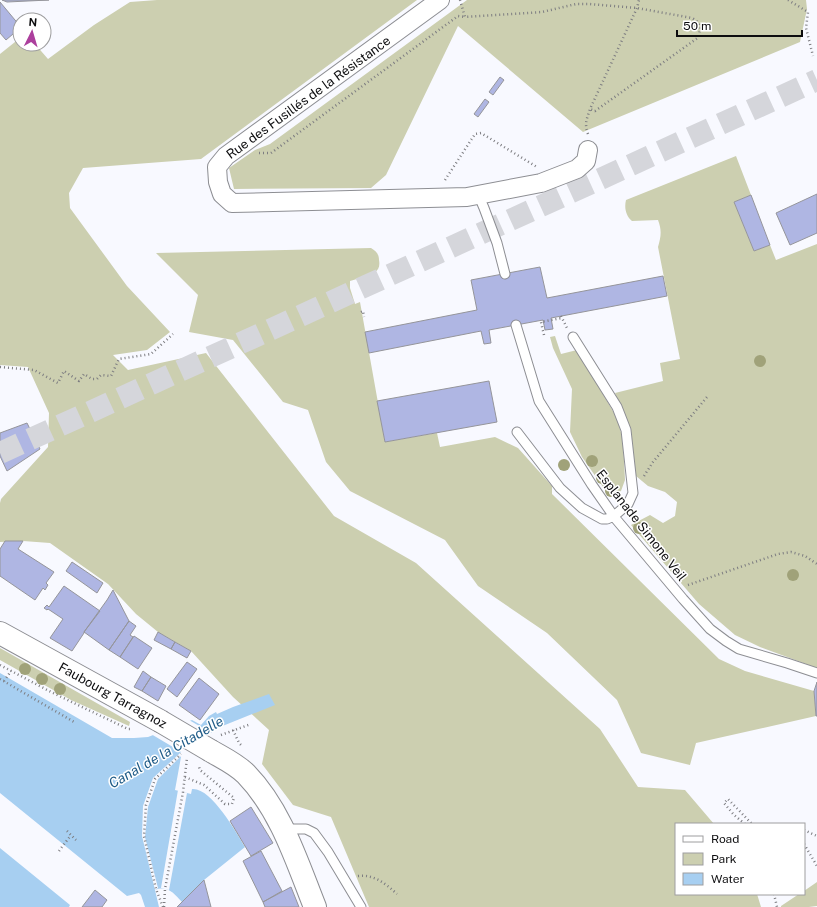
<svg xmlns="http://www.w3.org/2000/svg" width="817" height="907" font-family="'Public Sans',sans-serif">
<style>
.green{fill:#cccfb0}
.water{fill:#a7cff1}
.pier{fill:#f8f9ff}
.building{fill:#afb6e3;stroke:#95959a}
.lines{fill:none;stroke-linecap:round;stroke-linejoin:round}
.secondary-tunnel{stroke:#d5d6db;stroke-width:22;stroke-dasharray:22 11;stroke-linecap:butt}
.service-casing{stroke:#8d8e93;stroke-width:11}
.minor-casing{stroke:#8d8e93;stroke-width:20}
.secondary-casing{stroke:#8d8e93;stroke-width:24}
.path{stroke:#7d7d81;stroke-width:2.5;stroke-dasharray:1 3;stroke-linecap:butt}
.service{stroke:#fff;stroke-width:9}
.minor{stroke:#fff;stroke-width:18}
.secondary{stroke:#fff;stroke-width:22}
.secondary-bridge-casing{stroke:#8d8e93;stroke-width:24;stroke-linecap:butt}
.secondary-bridge{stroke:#fff;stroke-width:22}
.tree{fill:#a0a279}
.labels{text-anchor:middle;stroke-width:3;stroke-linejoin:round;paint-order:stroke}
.street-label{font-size:13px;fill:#0d0d0f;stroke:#fff}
.water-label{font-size:14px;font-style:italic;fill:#1e5b87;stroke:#fff}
</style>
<rect width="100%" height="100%" fill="#f8f9ff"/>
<path class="green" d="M157,0h260l-216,159 -118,9 -14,25 1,15 57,78 43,46 -23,18 -34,5 15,15 78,-17 128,163 82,47 184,166 38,58 47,3 29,34h-38v70h81l4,13h-392l-38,-90 -38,-12 -31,-41 7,-34 -36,-33 -42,-46 -33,-19 -22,-18 -28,-30 -58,-41 -27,-2 -23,1v-39l1,-4 47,-52 1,-34 -21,-46 -28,-2v-311l20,-16v6h15l13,15 46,-34 36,-23z
M467,0h339l1,9 -7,33 -217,90 -125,-106 -72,149 -15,13 -137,1 -5,-21 26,-18 15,-6z
M736,156l15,39 -17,7 20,49 16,-6 6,15 41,-16v424l-57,-21 -25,-12 -36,-31 -68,-79 19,-10 13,8 12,-7 2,-14 -12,-10 -17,-6 -12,-10 -7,-51 -14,-32 48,-12 -3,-18 20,-4 -22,-112c3,-11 4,-16 0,-27l-26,1c-6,-5 -8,-13 -6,-21z
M371,248c5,3 8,6 8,12 1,5 0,10 -4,12 -3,3 -19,7 -25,9v7l5,16 5,-2 25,140 52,-9 3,14 55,-10 23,11 34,38v8l167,165 26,12 69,20 2,25 -120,27 -6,22 -49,-12 -24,-53 -70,-67 -69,-47 -33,-46 -95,-49 -24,-29 -18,-52 -25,-8 -50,-62 -44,-8 9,-37 -42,-42z
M555,336l6,18 16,-4 40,68 6,22 2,40 -4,11 -11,6 -28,-40 -12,-25 2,-43 -19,-41 -3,-11z
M0,648l130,74 -1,4 -58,-26 -71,-40z
M817,882v24l-8,1h-28v-1l18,-12h5v-3z"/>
<path class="water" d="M0,673l112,65h22l14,-1 44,-17 9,5 8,-9 7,-4 1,2 16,-7 36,-13 6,11 -55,22 -38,24 -4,4 3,2 -6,33 16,4 1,-5c19,-2 44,43 53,58l-41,33 -22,22c-8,-9 -15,-17 -27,-12l4,17h-14l-4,-12 -2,-2 -12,3 -127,-103z
M0,848l70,57 -1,2h-69z"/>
<path class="pier" d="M189,720l24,14 -30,19 -32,-19z
M178,755l2,2 -22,22 -10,28 -3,30 13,51 -3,2 -13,-54 1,-30 10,-28z
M178,790l9,3 -18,97 -8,-2z"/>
<path class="building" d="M2,0h47l-42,2z
M0,2l20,24v2l-14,12 -6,-7z
M500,77l4,3 -11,15 -4,-3z
M485,99l4,3 -11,15 -4,-3z
M817,194v39l-27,12 -14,-32z
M751,195l19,50 -16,6 -20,-49z
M540,267l7,31 116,-22 4,20 -116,22 2,11 -8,1 -2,-10 -54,10 2,13 -7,1 -3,-13 -112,22 -4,-21 112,-22 -6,-30z
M489,381l8,41 -112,20 -8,-41z
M27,423l13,26 -33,22 -7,-15v-23z
M5,541h18l-5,8 36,23 -8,11 2,2 -3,5 -2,-2 -8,12 -35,-24v-27z
M72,562l31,21 -6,10 -31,-22z
M64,586l36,25 -16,21v1l-12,18 -22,-13 13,-19 -15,-10 -1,1 -3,-2 3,-3 2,2z
M113,590l16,31 -20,29 -25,-18 23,-32z
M129,621l7,5 -6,9 3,2 -13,20 -11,-7z
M158,632l17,10 -4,7 -17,-9z
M134,636l18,12 -14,21 -18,-12z
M175,642l16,9 -4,7 -16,-9z
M187,662l10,7 -20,28 -10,-8z
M143,671l8,6 -9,14 -8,-4z
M151,677l15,9 -8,15 -16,-10z
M199,678l20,16 -19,26 -21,-15z
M817,682v34h-1l-2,-25z
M251,807l22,36 -22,13 -21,-35z
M261,851l21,40 -19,11 -20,-41z
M204,880l7,27h-34z
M291,887l8,20h-34l-2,-5z
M95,890l12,10 -5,7h-20z"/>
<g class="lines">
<path class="secondary-tunnel" d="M0,453l817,-373"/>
<defs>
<path id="service" d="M479,195l2,6 3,7 13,35 8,31
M516,325l23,76 53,84 23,33 68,81 27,30 16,12 13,8 48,14 30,10
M517,432l43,56 22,20 20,11h5l7,-3 14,-12 5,-11 -7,-63 -9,-23 -44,-70
M284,829h22l8,4 14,19 33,55"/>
<path id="minor" d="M440,0l-214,156 -9,11 1,15 4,12 10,9 235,-6 74,-14 36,-14 9,-8 2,-11"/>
<path id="secondary" d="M0,633l160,88
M211,751c12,7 25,13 35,23 35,36 51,88 69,133"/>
</defs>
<use href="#service" class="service-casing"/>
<use href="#minor" class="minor-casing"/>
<use href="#secondary" class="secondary-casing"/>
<path class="path" d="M460,0l5,17 77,-5 34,-8h13l48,4 55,10c10,6 8,8 7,19l-104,74 -5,-2
M788,0l20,12 -2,16 7,28
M588,134c-4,-11 -1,-15 2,-25l47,-101 2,-8
M259,153h12l187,-137 7,1
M445,180l30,-46 6,-1 56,34
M361,312l2,-1 1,6
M561,316l6,12
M544,335l-3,-13 21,-4
M0,367l34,3 24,13 6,-12 15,10 5,-7 8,5h5l4,-4 10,1 8,-17 32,-5 22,-20
M644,476l9,-14 54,-65
M688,585l90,-31 13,-2 14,4 12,8
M0,665l51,27 77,37h4
M0,679l74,43
M4,681l7,-10
M233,730l6,13 2,2
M221,735l30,-11
M185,777l19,8 21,19h7l2,-6 -34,-28 -1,-3
M745,824l-11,-9 -10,-12 4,-4 24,25
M804,830l13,6
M67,831l9,9
M804,844l13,22
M59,851l12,-16
M358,876c16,-2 28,8 39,18
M774,894l3,13
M163,907l-7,-18 -12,-53 2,-31 9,-26 26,-25
M164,907l1,-18 18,-97 4,-34"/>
<use href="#service" class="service"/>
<use href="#minor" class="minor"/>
<use href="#secondary" class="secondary"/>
<defs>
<path id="secondary-bridge" d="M160,721l51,30"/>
</defs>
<use href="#secondary-bridge" class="secondary-bridge-casing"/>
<use href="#secondary-bridge" class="secondary-bridge"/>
</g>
<g class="tree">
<circle cx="760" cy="361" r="6"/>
<circle cx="592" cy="461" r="6"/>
<circle cx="564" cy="465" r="6"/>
<circle cx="602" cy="478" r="6"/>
<circle cx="611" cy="491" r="6"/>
<circle cx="639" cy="528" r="6"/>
<circle cx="793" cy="575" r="6"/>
<circle cx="25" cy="669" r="6"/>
<circle cx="42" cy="679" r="6"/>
<circle cx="60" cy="689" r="6"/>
</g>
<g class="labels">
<g class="street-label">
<text transform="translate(308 97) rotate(-36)" y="5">Rue des Fusillés de la Résistance</text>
<text transform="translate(642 525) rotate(52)" y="5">Esplanade Simone Veil</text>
<text transform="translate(113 695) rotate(29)" y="5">Faubourg Tarragnoz</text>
</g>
<g class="water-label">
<text transform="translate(166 752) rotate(-30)" y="5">Canal de la Citadelle</text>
</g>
</g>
<rect x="675" y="823" width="130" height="72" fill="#ffffff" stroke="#9e9e9f"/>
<rect x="683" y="836" width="20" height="6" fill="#ffffff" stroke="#9e9e9f"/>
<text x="711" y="843" font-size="12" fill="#0d0d0f">Road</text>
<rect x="683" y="853" width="20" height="12" fill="#cccfb0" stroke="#9e9e9f"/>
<text x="711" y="863" font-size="12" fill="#0d0d0f">Park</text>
<rect x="683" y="873" width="20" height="12" fill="#a7cff1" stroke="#9e9e9f"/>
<text x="711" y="883" font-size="12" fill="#0d0d0f">Water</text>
<g transform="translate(32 32) rotate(5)"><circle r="19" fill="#ffffff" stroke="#9e9e9f"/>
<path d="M0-3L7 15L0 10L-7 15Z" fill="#ac3f9d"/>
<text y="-6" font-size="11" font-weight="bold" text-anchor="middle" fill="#0d0d0f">N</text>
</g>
<path d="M677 30v6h125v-6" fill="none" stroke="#0d0d0f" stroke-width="2"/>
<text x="683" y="30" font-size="12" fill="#0d0d0f" stroke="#ffffff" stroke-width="3" paint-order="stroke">50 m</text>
</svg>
